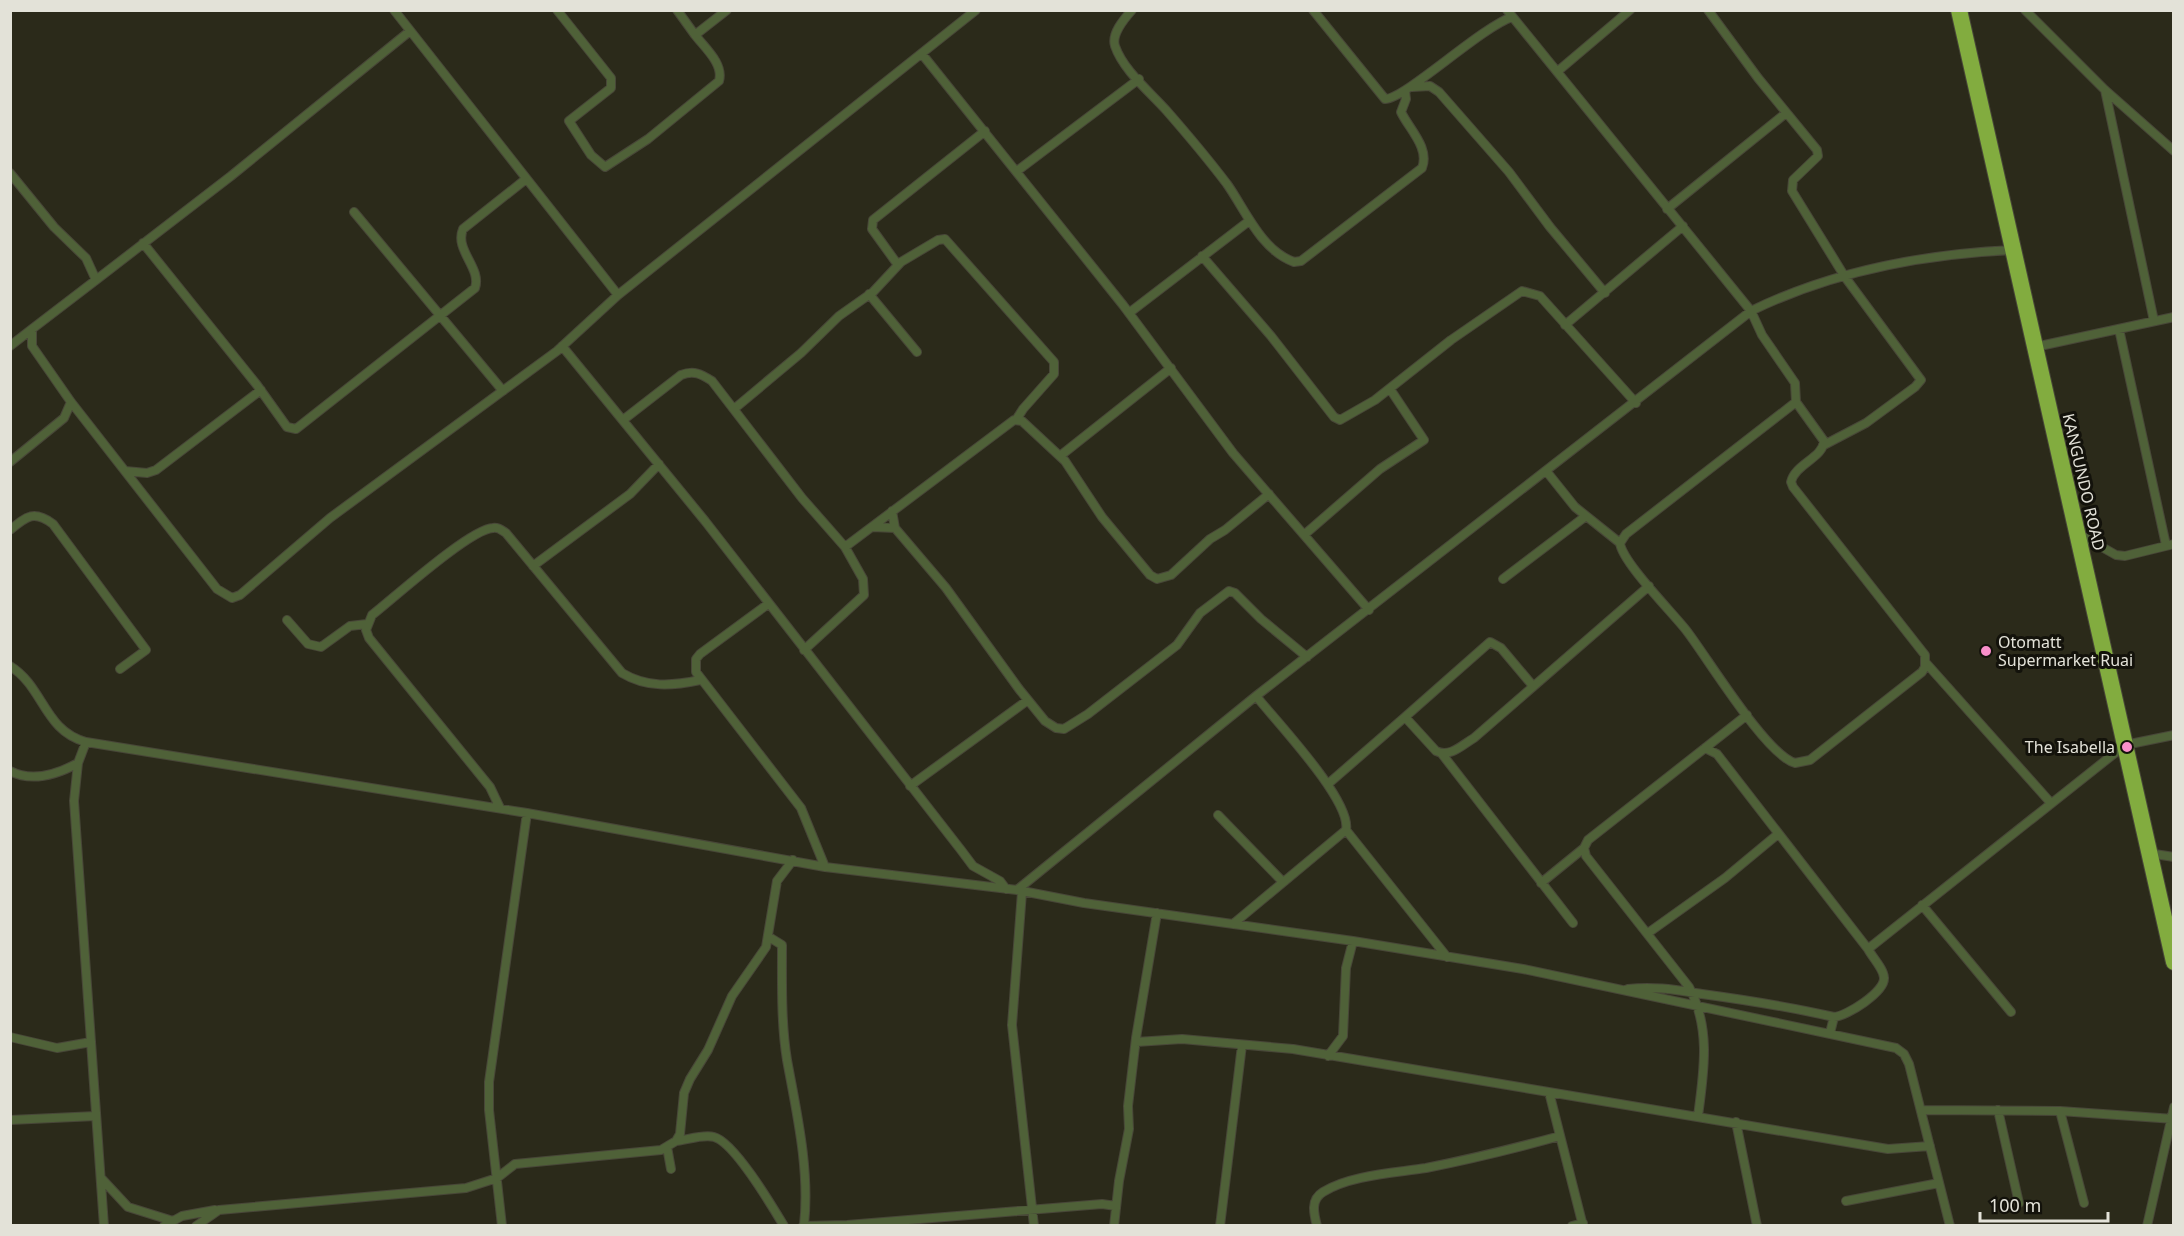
<svg xmlns="http://www.w3.org/2000/svg" width="2184" height="1236" font-family="'Noto Sans',sans-serif">
<style>
.lines{fill:none;stroke-linecap:round;stroke-linejoin:round}
.street-casing{stroke:#484738;stroke-width:10}
.highway-casing{stroke:#484738;stroke-width:18}
.street{stroke:#4f6138;stroke-width:8}
.highway{stroke:#82ac3f;stroke-width:16}
.poi-dot{fill:#f98fca;stroke:#13120b;stroke-width:2}
.labels{text-anchor:middle;stroke-width:6;stroke-linejoin:round;paint-order:stroke}
.street-label{font-size:16px;fill:#e3e2d8;stroke:#13120b}
.poi-label{font-size:16px;fill:#e3e2d8;stroke:#13120b;text-anchor:start}
</style>
<rect width="100%" height="100%" fill="#2b2a1a"/>
<g class="lines">
<defs>
<path id="street" d="M394,10l224,285
M557,10l54,68v10l-42,33 22,34 14,12 43,-28 71,-58c5,-17 -14,-33 -24,-46l32,-25
M677,10l18,25
M1132,10c-8,9 -21,24 -17,36 8,24 35,46 51,64 21,24 42,49 61,74 19,27 34,66 67,78l7,-1 121,-93c8,-20 -13,-39 -21,-56l5,-13 -1,-8
M1313,10l72,89c20,0 95,-71 127,-82
M1507,10l244,301 11,24 33,48 1,19 28,39c-1,17 -29,23 -33,41l2,5 132,168v12l-3,5 -112,88 -15,3c-29,-8 -88,-106 -109,-133 -14,-18 -64,-68 -66,-87l6,-9 170,-132
M1708,10l50,68 59,72 1,6 -25,24 -1,11 53,86 76,103 -6,7 -49,36 -42,22
M2025,10l80,80 69,61
M922,54l201,251 110,148 136,157
M1558,71l72,-61
M1412,87l18,-1 9,6 70,80 41,55 55,66
M2105,90l49,231
M1017,171l122,-92
M10,173l44,54 32,31 10,22 -64,49v17l39,56 146,187 15,9 8,-3 90,-77 227,-167 61,-56 358,-285
M1667,209l119,-96
M354,212l149,179
M143,243l114,142 30,42 9,2 179,-141c7,-20 -21,-38 -12,-59l63,-50
M1202,256l69,80 63,81 6,3 35,-20 76,-60 71,-49 18,5 96,107
M898,265l-26,-36 1,-9 112,-89
M96,280l135,-104 179,-145
M869,294l48,58
M1129,313l120,-92
M1565,325l118,-99
M2119,329l47,216
M10,346l22,-17
M562,346l143,175 256,329 12,16 27,15 6,8
M2035,347l139,-30
M734,409l67,-56 38,-37 34,-24 28,-30 37,-22 7,-1 109,123v12l-31,35 -7,11
M623,420l58,-45c13,-5 20,-1 31,6l90,117 43,49 18,32 1,16 -60,55
M1060,456l111,-88
M10,462l54,-44 7,-16
M125,471l22,2 9,-3 105,-80
M1547,472l28,35 45,36
M892,511l3,17 51,60 73,101 26,32 11,7 8,1 24,-15 89,-69 23,-32 29,-22 6,2 26,26 46,38
M872,527l23,1
M10,530c17,-14 24,-20 43,-6l93,126 -26,19
M2077,533l39,22 9,1 49,-12
M1304,535l76,-66 44,-29 -34,-51
M845,547l169,-127 8,1 43,40 37,56 48,58 7,4 14,-4 39,-36 15,-9 44,-36
M533,566l97,-72 29,-30
M1503,579l83,-63
M768,604l-68,50 -4,5v13l105,136 24,59
M287,620l21,24 13,3 29,-21 17,-2
M1926,663l124,139
M10,666c34,21 34,65 76,76
M1405,717l85,-75 11,6 32,38
M1705,748l12,6 151,195c4,8 16,20 16,29 1,14 -37,38 -50,39l-4,16
M1442,754l131,169
M10,771c23,12 48,3 68,-8
M1328,784l77,-67 31,34c14,7 26,-6 38,-13l175,-152
M910,786l118,-86
M500,808l-10,-21 -121,-149 -3,-8 6,-15c23,-18 98,-86 121,-87 6,-1 8,2 13,5l116,140c25,15 50,13 78,7
M1218,815l64,66
M1346,830l101,127
M2148,853l26,4
M1541,883l43,-35
M1017,890l239,-194 495,-385c80,-39 173,-57 262,-61
M1022,892l-10,133 22,201
M1922,905l89,107
M1233,924l113,-94c6,-29 -70,-109 -90,-134
M1648,933l77,-55 53,-44
M769,937l13,8c0,38 -1,78 5,115 10,54 23,111 17,165
M1868,949l257,-204 49,-10
M1628,989c27,-3 48,1 74,5 44,6 88,13 132,23
M10,1037l47,11 34,-6
M1136,1042l46,-3 111,10 595,100 42,-3
M1328,1056l15,-20 3,-68 7,-27
M1549,1092l34,134
M1921,1110l139,1 114,8
M1998,1110l21,93
M2060,1111l24,92
M1698,1116c6,-45 13,-88 -9,-129l-103,-131 -2,-8 4,-8 159,-125
M10,1120l86,-4
M1736,1122l21,104
M676,1141c11,-1 27,-7 38,-4 20,5 58,69 70,89
M667,1147l4,22
M101,1178l27,29 45,14
M1846,1201l93,-18
M104,1226l-30,-425 4,-38 8,-21 441,71 298,54 192,23 67,13 269,38 170,28 373,79 8,6 5,10 41,162
M164,1226l18,-10 33,-6
M196,1226l23,-16 247,-22 31,-10 18,-14 146,-14 15,-9 4,-7 4,-41 6,-14 18,-29 24,-54 34,-49 11,-66 16,-21
M502,1226l-13,-116v-28l38,-269
M803,1226l44,-1 255,-21 14,2
M1114,1226l5,-45 10,-52 -1,-23 8,-68 21,-125
M1220,1226l22,-181
M1317,1226c-3,-12 -7,-26 6,-34 27,-17 72,-19 103,-24 45,-9 90,-20 134,-32
M1572,1226l11,-3
M2147,1226l27,-119"/>
<path id="highway" d="M1959,10l215,952"/>
</defs>
<use href="#street" class="street-casing"/>
<use href="#highway" class="highway-casing"/>
<use href="#street" class="street"/>
<use href="#highway" class="highway"/>
</g>
<g class="poi-dot">
<circle cx="1986" cy="651" r="6"/>
<circle cx="2127" cy="747" r="6"/>
</g>
<g class="labels">
<g class="street-label">
<text transform="translate(2084 482) rotate(77)" y="6">KANGUNDO ROAD</text>
</g>
<g class="poi-label">
<text x="1998" y="648">Otomatt<tspan x="1998" dy="18">Supermarket Ruai</tspan></text>
<text x="2115" y="753" text-anchor="end">The Isabella</text>
</g>
</g>
<rect width="2184" height="1236" fill="none" stroke="#e3e2d8" stroke-width="24"/>
<path d="M1980 1212v9h128v-9" fill="none" stroke="#e3e2d8" stroke-width="3"/>
<text x="1989" y="1212" font-size="18" fill="#e3e2d8" stroke="#13120b" stroke-width="4.5" paint-order="stroke">100 m</text>
</svg>
